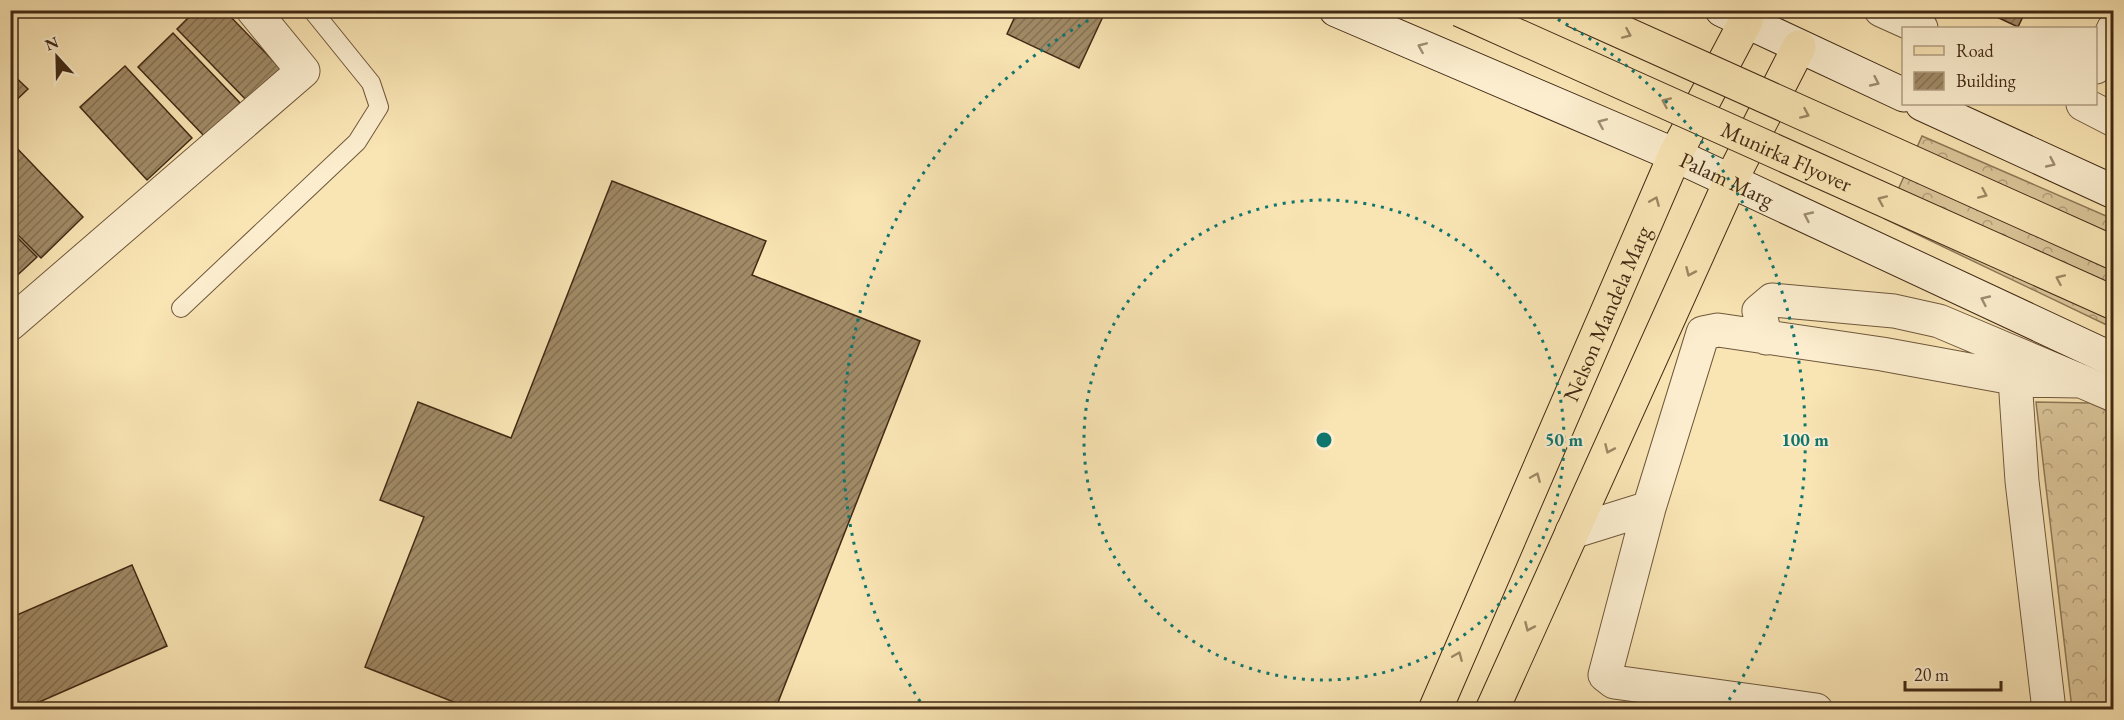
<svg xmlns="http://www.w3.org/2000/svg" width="2124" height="720" font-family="'EB Garamond',serif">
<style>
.forest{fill:url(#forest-crowns);stroke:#8e7756;stroke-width:1.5}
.building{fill:url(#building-hatch);stroke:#412a15;stroke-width:1.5}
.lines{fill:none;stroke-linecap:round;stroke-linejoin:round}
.service-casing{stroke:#6f583c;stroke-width:20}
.minor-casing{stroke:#6f583c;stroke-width:35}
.secondary-casing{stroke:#412a15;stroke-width:35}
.primary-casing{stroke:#412a15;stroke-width:35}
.service{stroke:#fbedce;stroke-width:18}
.minor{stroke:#fbedce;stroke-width:33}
.secondary{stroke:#fbedce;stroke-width:33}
.primary{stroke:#f9e4b3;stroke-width:33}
.primary-bridge-casing{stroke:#412a15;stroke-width:35;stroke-linecap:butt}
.primary-bridge{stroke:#f9e4b3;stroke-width:33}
.oneway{stroke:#9d8764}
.oneway2{stroke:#9e8c72}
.ring{fill:none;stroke:#0f766e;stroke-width:3;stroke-dasharray:3 6}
.labels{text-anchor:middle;stroke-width:4.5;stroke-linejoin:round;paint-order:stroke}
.street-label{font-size:22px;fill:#412a15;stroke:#fbedce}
.centre{fill:#0f766e;stroke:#fbedce;stroke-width:3}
.ring-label{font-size:18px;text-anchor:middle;font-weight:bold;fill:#0f766e;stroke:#fbedce;stroke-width:4.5;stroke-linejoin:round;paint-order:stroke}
</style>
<defs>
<pattern id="forest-crowns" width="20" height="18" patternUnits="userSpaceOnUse" patternTransform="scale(1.5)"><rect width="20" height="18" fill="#dac498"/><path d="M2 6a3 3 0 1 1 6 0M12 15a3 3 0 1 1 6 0" fill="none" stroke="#b29f7b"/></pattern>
<pattern id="building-hatch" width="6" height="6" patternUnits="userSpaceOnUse" patternTransform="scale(1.5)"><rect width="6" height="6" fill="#a18b67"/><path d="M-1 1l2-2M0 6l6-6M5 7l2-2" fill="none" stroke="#857254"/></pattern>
</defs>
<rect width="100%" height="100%" fill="#f9e4b3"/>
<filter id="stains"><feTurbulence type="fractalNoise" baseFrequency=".00333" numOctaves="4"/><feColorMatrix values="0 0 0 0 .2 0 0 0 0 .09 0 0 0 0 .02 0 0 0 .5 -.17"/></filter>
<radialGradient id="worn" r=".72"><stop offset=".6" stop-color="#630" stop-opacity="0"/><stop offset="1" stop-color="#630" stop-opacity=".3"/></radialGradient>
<path class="forest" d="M1922,136l191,83v109l-228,-109z
M2036,402l54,1 23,10v296h-41z"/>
<path class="building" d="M196,10h28l62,64 -34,32 -75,-77z
M1018,10h88l-27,58 -72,-34z
M1982,10h44l-8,17z
M173,33l70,73 -36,33 -69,-72z
M125,66l67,72 -45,42 -67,-73z
M10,72l18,17 -18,17z
M10,141l73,76 -42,41 -31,-31z
M612,181l154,60 -14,34 168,66 -145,369h-301l-109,-43 59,-150 -44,-17 38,-98 93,36z
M10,230l27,27 -27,25z
M132,565l35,81 -146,64h-11v-92z"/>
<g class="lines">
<defs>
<path id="service" d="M181,308l176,-166 22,-35 -8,-24 -59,-73"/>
<path id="minor" d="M1881,10l40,18
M2096,67l18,-39
M2083,104l31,16
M10,324l293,-253 -50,-61
M1766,338l-7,-27 13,-11 122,11 45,10 175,74
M2015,379l7,102 27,229
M1572,532l77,-24
M1816,710l-202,-28 -9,-7 44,-167 54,-175 15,-3 164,24 142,26 57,1"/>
<g id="secondary">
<path id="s1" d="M1336,10l339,145 439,205"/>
<path d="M1722,10l182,85"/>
<path d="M1922,104l192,88"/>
</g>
<g id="primary">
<path id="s2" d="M1435,710l240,-555 71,-134"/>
<path d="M1492,710l239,-530 68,-133"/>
</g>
</defs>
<use href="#service" class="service-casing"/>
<use href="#minor" class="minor-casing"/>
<use href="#secondary" class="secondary-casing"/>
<use href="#primary" class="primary-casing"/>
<use href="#service" class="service"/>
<use href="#minor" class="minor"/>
<use href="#secondary" class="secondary"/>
<use href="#primary" class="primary"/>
<defs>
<g id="primary-bridge">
<path id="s3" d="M1460,10l654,293"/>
<path d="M1573,10l541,243"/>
</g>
</defs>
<use href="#primary-bridge" class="primary-bridge-casing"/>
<use href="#primary-bridge" class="primary-bridge"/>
</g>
<defs><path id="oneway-chevron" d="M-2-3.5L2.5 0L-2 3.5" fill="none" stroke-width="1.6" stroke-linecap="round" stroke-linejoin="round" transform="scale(1.5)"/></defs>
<g class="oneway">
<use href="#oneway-chevron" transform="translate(1627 34) rotate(24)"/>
<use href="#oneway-chevron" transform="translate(1666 102) rotate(-156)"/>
<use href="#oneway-chevron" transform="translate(1805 114) rotate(24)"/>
<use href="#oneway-chevron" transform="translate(1983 194) rotate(24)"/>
<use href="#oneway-chevron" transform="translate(1882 200) rotate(-156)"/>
<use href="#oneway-chevron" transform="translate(1655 201) rotate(-67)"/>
<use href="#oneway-chevron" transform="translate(1690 272) rotate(114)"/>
<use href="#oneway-chevron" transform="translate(2060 279) rotate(-156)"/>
<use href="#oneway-chevron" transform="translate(1609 449) rotate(114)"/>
<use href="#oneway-chevron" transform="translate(1536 477) rotate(-67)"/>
<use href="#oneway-chevron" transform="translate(1529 627) rotate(114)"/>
<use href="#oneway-chevron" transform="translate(1458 656) rotate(-67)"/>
</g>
<g class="oneway2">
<use href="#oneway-chevron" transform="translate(1422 47) rotate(-157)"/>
<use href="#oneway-chevron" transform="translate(1875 82) rotate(25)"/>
<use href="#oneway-chevron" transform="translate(1602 123) rotate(-157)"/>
<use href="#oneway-chevron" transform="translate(2051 163) rotate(25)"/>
<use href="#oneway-chevron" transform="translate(1808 216) rotate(-155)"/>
<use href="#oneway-chevron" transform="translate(1985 300) rotate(-155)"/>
</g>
<g class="ring">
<circle cx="1324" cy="440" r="240"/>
<path d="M925 709A481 481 0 0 1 1106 11M1542 11A481 481 0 0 1 1723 709"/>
</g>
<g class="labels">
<g class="street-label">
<text dy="8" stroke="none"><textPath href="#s3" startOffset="358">Munirka Flyover</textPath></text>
<text dy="8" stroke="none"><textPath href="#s1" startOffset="426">Palam Marg</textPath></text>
<text dy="8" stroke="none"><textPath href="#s2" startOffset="432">Nelson Mandela Marg</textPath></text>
</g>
</g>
<circle cx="1324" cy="440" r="9" class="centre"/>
<g class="ring-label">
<text x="1564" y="446">50 m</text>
<text x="1805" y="446">100 m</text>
</g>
<rect width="2124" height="720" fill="none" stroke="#f9e4b3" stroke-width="36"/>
<rect x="12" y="12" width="2100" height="696" fill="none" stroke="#412a15" stroke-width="3"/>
<rect x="18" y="18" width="2088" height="684" fill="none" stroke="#412a15" stroke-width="1.5"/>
<rect x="1902" y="27" width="195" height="78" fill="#fbedce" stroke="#b19f84" stroke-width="1.5"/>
<rect x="1914" y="46" width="30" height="9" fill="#f9e4b3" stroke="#b19f84" stroke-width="1.5"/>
<text x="1956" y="57" font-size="18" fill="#412a15">Road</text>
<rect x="1914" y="72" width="30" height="18" fill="url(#building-hatch)" stroke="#b19f84" stroke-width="1.5"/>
<text x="1956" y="87" font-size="18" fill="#412a15">Building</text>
<g transform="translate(57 57) rotate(338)" stroke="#fbedce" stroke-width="4.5" paint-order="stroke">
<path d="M0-4.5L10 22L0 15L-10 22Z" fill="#412a15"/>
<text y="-9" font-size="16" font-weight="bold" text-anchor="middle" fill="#412a15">N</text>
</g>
<path d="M1905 681v9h96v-9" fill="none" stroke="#412a15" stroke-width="3"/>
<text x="1914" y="681" font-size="18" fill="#412a15" stroke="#fbedce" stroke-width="4.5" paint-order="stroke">20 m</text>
<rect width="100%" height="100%" filter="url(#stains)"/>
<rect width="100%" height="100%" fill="url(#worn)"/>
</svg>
